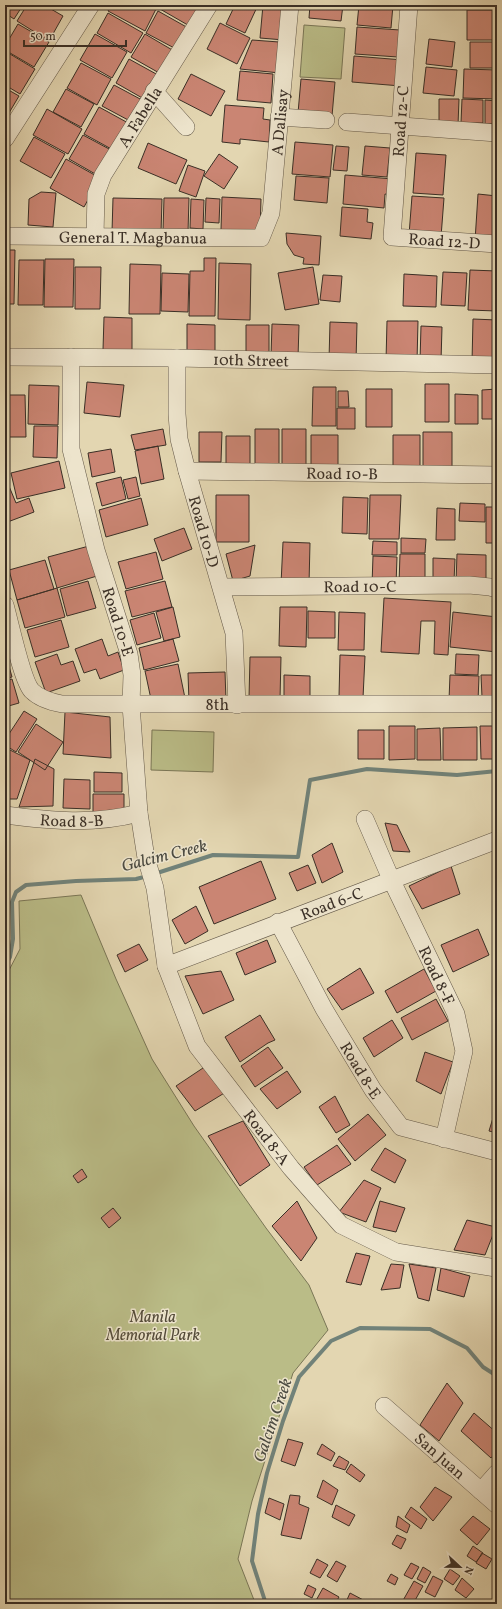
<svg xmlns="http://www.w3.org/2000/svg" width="502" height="1609" font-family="Vollkorn,serif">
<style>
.green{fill:#babc87;stroke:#7a7656}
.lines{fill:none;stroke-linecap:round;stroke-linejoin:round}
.stream{stroke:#718279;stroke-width:4}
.building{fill:#ca8573;stroke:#3a2f26}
.minor-casing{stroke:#645949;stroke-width:18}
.minor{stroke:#ede4cc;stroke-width:17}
.labels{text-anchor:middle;stroke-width:3;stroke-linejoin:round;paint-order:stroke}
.street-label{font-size:16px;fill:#3a2f26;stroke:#ede4cc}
.park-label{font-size:16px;font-style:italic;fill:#544b39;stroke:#ede4cc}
.water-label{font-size:17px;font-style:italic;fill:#4c4b42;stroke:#ede4cc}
</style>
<rect width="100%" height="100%" fill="#e3d6b1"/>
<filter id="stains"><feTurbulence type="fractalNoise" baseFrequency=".005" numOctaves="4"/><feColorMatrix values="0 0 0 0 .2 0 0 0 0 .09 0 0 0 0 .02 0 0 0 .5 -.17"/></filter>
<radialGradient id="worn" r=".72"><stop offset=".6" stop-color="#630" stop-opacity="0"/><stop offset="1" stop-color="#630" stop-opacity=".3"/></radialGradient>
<path class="green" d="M304,25l41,3 -4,51 -41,-2z
M152,730l62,2 -1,40 -62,-2z
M81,895l35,84 36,80 42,67 72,102 43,57 19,45 -35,43 -41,128 -14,58 16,41 5,4h-254v-626l15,-29 -1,-48z"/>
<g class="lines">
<path class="stream" d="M154,874l59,-19 85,2 12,-77 57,-11 90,6 40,-4
M5,966l5,-9 3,-18 -1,-37 4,-10 10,-7 50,-4 60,-2 12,-3
M266,1604l-14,-43 6,-47 9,-41 16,-52 16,-44 32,-36 29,-13 70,1 37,19 16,19 14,9"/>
</g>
<path class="building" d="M5,5h18l-9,14 -9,-6z
M27,5h17l19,11 -14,25 -32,-20z
M111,5h37l8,4 -11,22 -37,-20z
M162,5h43l-12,23 -33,-19z
M235,5h23l-13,28 -19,-9z
M263,5h24l-3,35 -24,-2z
M310,5h43l-1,1 -9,-1 -2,16 -32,-3z
M359,5h34l-2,23 -34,-3z
M467,10h30v30h-30z
M158,11l32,18 -12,21 -32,-17z
M108,13l35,20 -12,20 -34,-20z
M220,23l30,15 -13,26 -30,-15z
M18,24l31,18 -15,25 -29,-17v-4z
M357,27l43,3 -2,27 -43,-3z
M95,34l32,18 -15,26 -32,-18z
M145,34l29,17 -13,23 -30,-17z
M429,39l26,3 -3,25 -26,-3z
M252,40l27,2 1,31 -40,-4z
M470,42h27v26h-27z
M5,51l30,18 -15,25 -15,-9z
M354,56l49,4 -2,26 -49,-4z
M129,59l29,16 -14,24 -28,-16z
M81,63l30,16 -14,26 -30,-17z
M426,67l31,3 -3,26 -31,-3z
M464,69l33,1v29l-34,-1z
M240,71l33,3 -2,29 -34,-3z
M191,74l34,17 -14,25 -33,-17z
M301,79l34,3 -3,34 -34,-3z
M114,85l28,15 -12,21 -28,-15z
M5,88l14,8 -13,22h-1z
M66,89l28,15 -13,23 -28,-15z
M439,99h20l-1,26h-19z
M462,99l21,1v23h-22z
M485,100l12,1v23h-12z
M225,105l39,3 -1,11 7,1 -1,22 -29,-3v5l-18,-2z
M99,107l31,17 -15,27 -31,-17z
M47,109l35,20 -14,25 -35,-19z
M83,135l28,15 -14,25 -28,-16z
M34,137l31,17 -14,24 -31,-17z
M295,142l38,3 -3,32 -38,-3z
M148,143l39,17 -11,24 -38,-16z
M336,146l13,1 -2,24 -14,-1z
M365,146l25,2 -3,29 -25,-2z
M416,153l30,2 -3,40 -30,-2z
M219,154l19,13 -14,22 -20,-13z
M66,159l34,19 -16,29 -34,-19z
M188,165l17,6 -9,26 -17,-6z
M345,175l48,4 -2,16 -6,-1 -1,14 -41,-4z
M296,176l33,2 -2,25 -33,-3z
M41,192l15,1 -3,34 -25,-2 1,-26z
M478,194l19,2v47l-22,-2z
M412,196l32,2 -3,39 -32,-2z
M222,197l39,2 -1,33 -39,-2z
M113,198l49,1 -1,34 -49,-1z
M164,198h25l-1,34 -25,-1z
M206,198l14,1 -1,24 -14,-1z
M191,199l13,1 -1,29 -13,-1z
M342,207l26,2 -1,13 6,1 -2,16 -31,-3z
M286,233l35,3 -2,29 -16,-1 1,-6 -10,-3 -7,-11z
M5,250h10l-1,54h-9z
M204,258h12l-1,58h-26l1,-45h14z
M45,259h29l-1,48h-29z
M19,260h25l-1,45h-25z
M219,263l32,1 -1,56 -32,-1z
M130,264l31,1 -1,49h-31z
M75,267h26l-1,42h-25z
M313,267l6,37 -34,6 -7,-37z
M470,270l27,1v40l-29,-1z
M443,272l24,1 -2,33 -24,-1z
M162,273l27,1 -1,38 -27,-1z
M404,274l33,2 -1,31 -33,-1z
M323,275l19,1 -2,26 -20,-2z
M104,317l28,1v32h-29z
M473,319l24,1v43l-25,-1z
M387,321h31l-1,41 -31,-1z
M330,322l27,1 -1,38 -27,-1z
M187,324l28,1v28l-28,-1z
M272,324l27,1 -1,33 -27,-1z
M246,325h23v27h-23z
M421,326l21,1 -1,34h-21z
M87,382l37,3 -4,32 -36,-4z
M425,384h24v38h-24z
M29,385l30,1 -1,39 -30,-1z
M313,387h23v39h-24z
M366,389h26v38h-26z
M497,389v30h-15v-29z
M338,391h10l1,16h-11z
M455,394l23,1v29h-23z
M5,395h20l1,42h-21z
M337,408h18v21h-18z
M34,426h24l-1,32 -24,-1z
M163,429l3,16 -31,5 -4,-15z
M255,429h24v36h-24z
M282,429h24v37h-24z
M199,432h23l-1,30h-22z
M423,432h29v38h-29z
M311,435h27v36h-27z
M393,435h27v38h-27z
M226,436h24v28h-24z
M158,446l6,33 -23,5 -6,-33z
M111,449l4,23 -23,5 -4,-24z
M59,461l6,27 -48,11 -6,-26z
M121,477l5,22 -24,7 -6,-23z
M136,477l4,19 -12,3 -5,-19z
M5,479h1l10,24 13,-5 5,14 -29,11z
M216,495h33v47h-33z
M370,495h31l-2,44h-30z
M343,497l25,1 -1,36 -25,-1z
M141,498l7,27 -42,12 -7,-27z
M460,503l25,1v18l-26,-1z
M486,507h11v36h-11z
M437,508l18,1v31h-19z
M184,528l8,21 -30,12 -8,-22z
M401,538l25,1 -1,14h-24z
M373,541l24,1v13h-25z
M283,542l27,1 -1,41h-28z
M255,545l-5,31 -17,5 -7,-27z
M89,546l8,30 -40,12 -9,-31z
M156,552l7,27 -37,10 -8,-27z
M400,554h25v31l-26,-1z
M457,554l29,1v28h-30z
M373,556l24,1 -1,28h-24z
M433,558l22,1 -1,22 -21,-1z
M45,560l9,29 -37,11 -8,-30z
M88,581l8,27 -29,8 -7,-27z
M165,581l7,26 -40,10 -7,-26z
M57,588l8,29 -40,11 -8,-28z
M384,598l67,4 -3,53 -14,-1 1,-33h-14l-2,33 -38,-2z
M173,607l7,30 -16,4 -8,-29z
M280,607h27l-1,40 -27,-1z
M308,611l27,1v26h-27z
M339,612l26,1 -1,37h-26z
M453,612l44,5v35l-47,-5z
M154,613l7,25 -24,7 -7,-25z
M61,620l8,27 -34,10 -8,-27z
M102,639l6,17 10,-4 6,18 -24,9 -4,-10 -12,4 -9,-24z
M173,639l6,22 -35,9 -5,-22z
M5,652l7,25 -7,2z
M57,654l4,11 12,-4 7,20 -34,12 -11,-31z
M456,654l23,1 -1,20 -23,-1z
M340,655l25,1 -2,42 -24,-1z
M250,657h31l-1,42 -31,-1z
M178,664l7,34 -33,6 -7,-33z
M225,672l1,29 -37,1 -1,-29z
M284,675l26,1v24l-26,-1z
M450,675l29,1 -1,25 -29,-1z
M481,675h16v22h-15z
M12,679l7,24 -14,4v-26z
M24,711l13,8 -21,33 -11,-7v-5z
M65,712l45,5 1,41 -48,-4z
M36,724l27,18 -18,28 -27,-18z
M389,726h26v33l-26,1z
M480,726h17v33h-16z
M477,727v33h-34v-32z
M440,728l1,32h-24v-31z
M358,730h26v29h-26z
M10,750l20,10 -13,39h-12v-35z
M35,759l19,10 -1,37 -34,1z
M94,772l28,1v19h-28z
M64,779l26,1v29l-27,-1z
M93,794h31v20h-31z
M385,823l12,2 13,27 -17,-1z
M332,843l11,29 -21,11 -10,-28z
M261,861l15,38 -62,25 -15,-37z
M308,865l8,18 -19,8 -8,-18z
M451,866l9,28 -38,15 -13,-23z
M196,906l12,25 -23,13 -13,-24z
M478,929l11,26 -36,17 -12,-27z
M267,940l9,22 -31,13 -9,-22z
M139,944l9,16 -23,12 -8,-17z
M360,968l14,25 -32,17 -15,-21z
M424,969l12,22 -39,22 -12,-22z
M221,971l13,29 -31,14 -18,-38z
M436,999l12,22 -36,19 -11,-22z
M260,1015l15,25 -7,3 -28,19 -15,-25z
M392,1020l11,18 -29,19 -11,-19z
M268,1047l15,21 -28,19 -14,-21z
M425,1052l28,10 -12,32 -25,-13z
M206,1066l20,26 -31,19 -19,-25z
M287,1071l14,21 -24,17 -17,-20z
M335,1096l15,29 -14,8 -17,-26z
M496,1108l1,1v24l-8,-2z
M368,1114l18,21 -31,26 -17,-22z
M243,1121l27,44 -30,21 -32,-50z
M337,1145l14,19 -34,21 -13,-18z
M385,1148l21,12 -11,23 -24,-13z
M82,1169l5,8 -9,6 -5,-7z
M364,1180l17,8 -15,34 -27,-10z
M297,1201l20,37 -16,23 -29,-35z
M380,1201l25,7 -9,24 -23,-5z
M113,1208l8,10 -12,10 -8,-10z
M467,1220l29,7 -11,28 -31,-5z
M356,1253l14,3 -9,29 -15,-3z
M391,1264l13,1 -4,23 -19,2z
M409,1264l27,4 -7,33 -11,-3z
M441,1268l29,8 -6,21 -27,-7z
M447,1383l16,20 -24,38 -19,-16z
M474,1413l23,20v18l-6,7 -30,-27z
M288,1439l15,4 -8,23 -14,-5z
M322,1444l13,9 -4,8 -14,-7z
M339,1456l10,6 -4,8 -12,-4z
M351,1464l14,11 -5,7 -14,-10z
M323,1480l15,10 -6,15 -15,-8z
M435,1487l17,10 -19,24 -13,-14z
M290,1495l10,1 -1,8 10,4 -8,31 -20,-4z
M269,1498l15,6 -4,16 -15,-7z
M336,1505l19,10 -6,11 -17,-9z
M411,1507l16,12 -6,10 -16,-12z
M398,1516l12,9 -3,8 -11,-6z
M473,1516l17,13 -13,16 -17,-15z
M397,1535l9,4 -5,10 -9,-5z
M473,1546l10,7 -7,9 -9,-6z
M482,1553l10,6 -6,10 -10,-6z
M317,1559l11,6 -8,13 -10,-5z
M336,1561l10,5 -9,16 -10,-6z
M411,1563l8,4 -7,12 -8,-4z
M423,1567l8,5 -6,11 -8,-4z
M450,1569l10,7 -7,9 -9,-6z
M391,1574l7,4 -3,7 -8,-4z
M433,1576l10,5 -8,16 -10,-5z
M462,1578l12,11 -8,9 -11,-8z
M414,1581l9,5 -10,18h-12z
M308,1585l8,4 -4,9 -8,-4z
M323,1588l16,9 -4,7h-21z
M350,1593l19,10v1h-19l-4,-2z"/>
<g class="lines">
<defs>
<g id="minor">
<path id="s1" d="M409,5l-17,232 105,7"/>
<path d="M154,91l32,36"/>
<path d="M279,117l47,3"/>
<path d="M347,122l150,11"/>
<path d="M5,139l86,-134"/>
<path id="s2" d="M5,236l256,2 10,-25 19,-208"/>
<path id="s3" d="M95,236l1,-42 7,-19 106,-170"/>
<path id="s4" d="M5,357l172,1 320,7"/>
<path id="s5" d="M71,357v92l25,101 33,104 3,21 -1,30 8,108 7,45 9,30 11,78 31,80 94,122 50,57 55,27 100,16 1,-2"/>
<path id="s6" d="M177,358v56l2,25 8,32 47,162 3,72"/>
<path id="s7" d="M187,471l310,4"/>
<path id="s8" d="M222,587l247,-2 21,2 7,2"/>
<path id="s9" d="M5,605c5,17 17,76 27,86 8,8 19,11 30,13h435"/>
<path id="s10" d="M5,815c47,6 88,10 134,-2"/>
<path id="s11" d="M365,819l26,60 65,135 8,37 -20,88"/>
<path id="s12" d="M278,922l46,87 49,81 28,37 96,25"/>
<path id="s13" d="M166,966l331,-126"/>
<path id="s14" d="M384,1406l113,99"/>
<path d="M481,1491l16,-18"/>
</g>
</defs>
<use href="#minor" class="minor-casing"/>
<use href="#minor" class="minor"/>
</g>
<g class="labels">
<g class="street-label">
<text dy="6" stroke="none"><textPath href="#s3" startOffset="131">A. Fabella</textPath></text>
<text transform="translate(400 121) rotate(-86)" y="6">Road 12-C</text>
<text dy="6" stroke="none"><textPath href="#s2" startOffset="374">A Dalisay</textPath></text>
<text dy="6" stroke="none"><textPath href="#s2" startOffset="128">General T. Magbanua</textPath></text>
<text dy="6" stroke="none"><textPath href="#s1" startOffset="285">Road 12-D</textPath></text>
<text dy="6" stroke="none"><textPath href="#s4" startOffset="246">10th Street</textPath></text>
<text dy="6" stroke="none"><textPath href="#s7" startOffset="155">Road 10-B</textPath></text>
<text dy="6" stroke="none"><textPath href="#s6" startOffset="177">Road 10-D</textPath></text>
<text dy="6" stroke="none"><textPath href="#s8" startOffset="138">Road 10-C</textPath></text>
<text dy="6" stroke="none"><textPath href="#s5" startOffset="271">Road 10-E</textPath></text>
<text dy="6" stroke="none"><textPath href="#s9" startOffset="279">8th</textPath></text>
<text dy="6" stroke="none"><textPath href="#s10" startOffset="67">Road 8-B</textPath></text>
<text dy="6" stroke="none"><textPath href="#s13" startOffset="177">Road 6-C</textPath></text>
<text dy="6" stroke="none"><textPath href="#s11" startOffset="172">Road 8-F</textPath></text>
<text dy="6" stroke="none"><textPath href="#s12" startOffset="170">Road 8-E</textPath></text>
<text dy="6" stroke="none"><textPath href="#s5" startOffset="821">Road 8-A</textPath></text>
<text dy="6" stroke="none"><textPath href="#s14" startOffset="75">San Juan</textPath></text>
</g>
<g class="park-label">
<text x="153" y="1322">Manila<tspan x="153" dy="18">Memorial Park</tspan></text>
</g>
<g class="water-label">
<text transform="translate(164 855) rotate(-14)" y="6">Galcim Creek</text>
<text transform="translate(272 1420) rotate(-71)" y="6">Galcim Creek</text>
</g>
</g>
<rect width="502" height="1609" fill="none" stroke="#e3d6b1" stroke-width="20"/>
<rect x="6" y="6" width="490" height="1597" fill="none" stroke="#3a2f26" stroke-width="2"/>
<rect x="10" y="10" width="482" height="1589" fill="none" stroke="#3a2f26"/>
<g transform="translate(460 1567) rotate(112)" stroke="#ede4cc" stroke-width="3" paint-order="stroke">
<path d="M0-3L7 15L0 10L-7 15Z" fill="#3a2f26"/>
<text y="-6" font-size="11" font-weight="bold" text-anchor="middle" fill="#3a2f26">N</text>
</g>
<path d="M24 40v6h102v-6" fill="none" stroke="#3a2f26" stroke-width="2"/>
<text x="30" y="40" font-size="12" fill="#3a2f26" stroke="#ede4cc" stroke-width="3" paint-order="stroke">50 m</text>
<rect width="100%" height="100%" filter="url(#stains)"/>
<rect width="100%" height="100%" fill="url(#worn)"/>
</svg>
